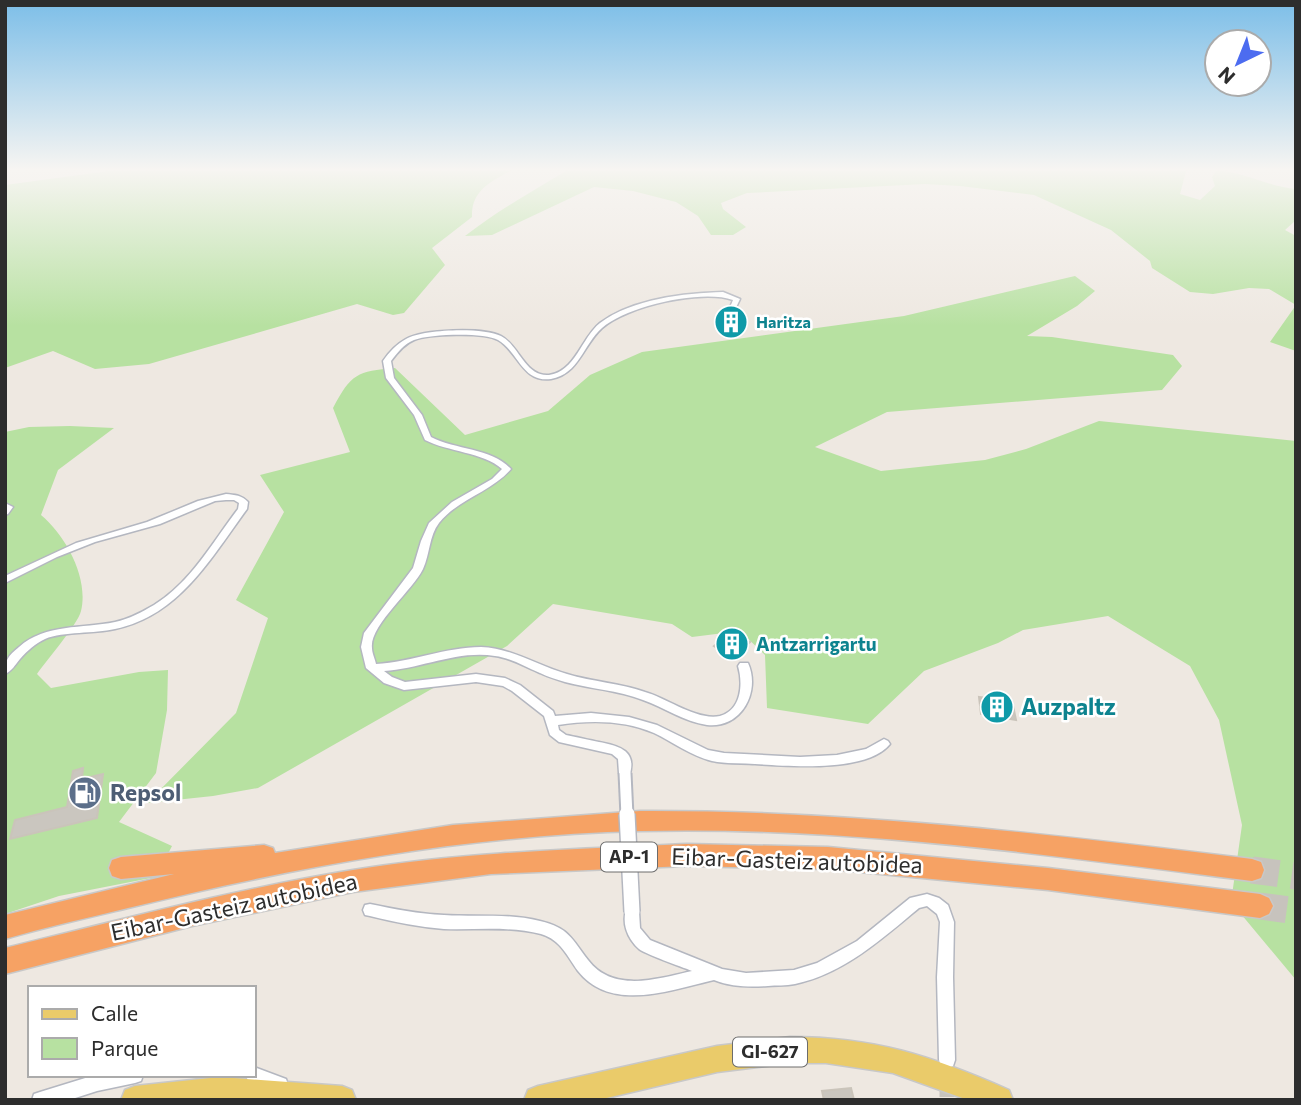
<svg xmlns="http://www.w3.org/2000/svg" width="1301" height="1105" font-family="Commissioner,sans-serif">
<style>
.green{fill:#b7e1a1}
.building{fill:#cac6bf;stroke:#cac4ba;stroke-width:2}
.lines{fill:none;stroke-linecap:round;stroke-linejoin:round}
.street-tunnel{stroke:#c7c3bd;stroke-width:15;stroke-dasharray:15 7;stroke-linecap:butt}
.highway-tunnel{stroke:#c7c3bd;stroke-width:27;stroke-dasharray:27 13;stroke-linecap:butt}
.street-casing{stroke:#b4b7c0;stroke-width:3}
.primary-casing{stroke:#c8c8c8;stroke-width:3}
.highway-casing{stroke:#c8c8c8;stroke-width:3}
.street{fill:#fff;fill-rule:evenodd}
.primary{fill:#eacb6a;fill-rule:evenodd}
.highway{fill:#f6a264;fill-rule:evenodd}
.street-bridge-far1-casing{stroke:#b4b7c0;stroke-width:15;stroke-linecap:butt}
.street-bridge-casing{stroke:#b4b7c0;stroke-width:18;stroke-linecap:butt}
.street-bridge-far1{stroke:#fff;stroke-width:11}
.street-bridge{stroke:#fff;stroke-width:15}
.labels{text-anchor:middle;stroke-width:5;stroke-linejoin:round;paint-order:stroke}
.far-culture-label{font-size:16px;font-weight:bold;fill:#0d838f;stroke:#fff;text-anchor:start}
.shield{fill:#fff;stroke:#6c6c6c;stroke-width:2}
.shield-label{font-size:18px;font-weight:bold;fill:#2d2d2d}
.culture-label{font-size:19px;font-weight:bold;fill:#0d838f;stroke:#fff;text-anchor:start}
.near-culture-label{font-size:23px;font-weight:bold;fill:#0d838f;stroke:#fff;text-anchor:start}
.near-service-label{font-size:23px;font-weight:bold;fill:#4e5e75;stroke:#fff;text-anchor:start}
.near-street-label{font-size:23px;fill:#2d2d2d;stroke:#fff}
</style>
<rect width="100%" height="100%" fill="#eee8e1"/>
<path class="green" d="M109,171h401c-20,11 -39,20 -38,46l-40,31 13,17 -41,48 -11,2 -36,-11 -208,60 -54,5 -42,-18 -48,17v-183z
M566,171h620l-6,23 20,6 15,-14 -3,-9 4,-6c28,0 52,16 80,18v31l-11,10 11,6v115l-26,-9 26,-37 -27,-16 -20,-1 -36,6 -23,-2 -38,-24 -2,-7 -39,-31 -77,-35 -74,-9 -35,-2 -178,9 -26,10 2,6 23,18 -13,8h-22l-13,-19 -22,-14 -43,-11 -39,-4 -102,48 -27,1c32,-25 66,-44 101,-65z
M1075,276l20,15 -18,15 -50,30 25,1 121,18 9,11 -20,24 -275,22 -72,35 66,24 104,-11 41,-11 73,-28 197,20v539l-65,-78 11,-77 -23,-105 -29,-54 -82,-50 -85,14 -25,13 -74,28 -56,53 -101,-16 -2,-53 -25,-24 -48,6 -20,-13 -119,-20 -46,42 -249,142 -45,8 -66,7 89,-90 32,-95 -32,-18 48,-88 -24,-37 90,-23 -17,-44c18,-34 24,-37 62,-40l70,67 83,-24 42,-36 52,-23 262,-36z
M70,426l44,2 -56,42 -17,45c25,21 48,63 40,96 -3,13 -35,50 -44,63l14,14 88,-16 29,-2 -1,40 -11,63 -37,49 53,24 -16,31 -97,19 -54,18v-482l24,-5z"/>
<path class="building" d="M730,632l20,10 -16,16 -20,-12z
M979,697l33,4 4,19 -35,-6z
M83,768l-1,11 21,-5 -6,44 -87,21 5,-19 52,-13 6,-36z
M851,1088l3,12h-30l-2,-9z"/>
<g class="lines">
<path class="street-tunnel" d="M947,1082v18"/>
<path class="highway-tunnel" d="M1252,870l44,6
M1260,906l36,5"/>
<defs>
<path id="street" d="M723,292l17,7 -9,19 -5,-1 7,-17c-31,-11 -106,6 -131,28 -19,17 -23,46 -51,51 -29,4 -33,-28 -53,-39 -14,-8 -69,-6 -84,0 -10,4 -17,13 -23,21l3,17 28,37 9,22c25,13 61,11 80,32 -20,23 -53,30 -72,54 -10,13 -9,31 -16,46 -10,21 -54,57 -51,79 0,5 3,11 4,16 36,-2 70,-17 105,-17 31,1 57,19 86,27 26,8 53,9 78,18 22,6 52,29 75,24 22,-6 23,-33 18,-50l2,-3h8c13,29 -7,66 -41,62 -23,-3 -43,-18 -64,-25 -25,-10 -53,-11 -78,-18 -9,-3 -17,-5 -25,-9 -15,-6 -29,-15 -45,-17 -38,-6 -74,13 -111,15l8,6 13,5 71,-8 29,4 15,7 33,26 2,5 36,-3 38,4 28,8 51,25 16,3 76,4 37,-2 29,-6 18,-10 4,2 2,3c-23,29 -101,22 -135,20 -14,-1 -29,0 -43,-3 -21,-5 -39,-19 -58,-28 -29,-13 -65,-13 -96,-8l1,5 7,5c11,2 22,5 33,7 21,4 39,9 30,35l-4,1 -4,-1 -2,-4 -1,-14 -6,-5 -53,-12 -9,-7 -6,-19 -32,-25 -9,-5 -27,-4 -72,8 -20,-7 -18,-15 -5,-21 3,-14 49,-65 8,-27 8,-18 23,-21 40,-23 10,-10c-19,-17 -54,-17 -77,-29l-11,-25 -28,-37 -3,-17c6,-9 14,-17 23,-22 17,-10 77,-12 95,-3 18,9 24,41 48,39 26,-3 33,-38 51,-52 32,-24 84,-30 123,-31z
M226,494c9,1 16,1 22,8l-1,7c-36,49 -68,107 -132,120 -21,5 -51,2 -70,10 -9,4 -18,12 -25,20 -5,6 -8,12 -15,15 0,-14 3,-18 14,-27 27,-24 63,-18 96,-25 14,-3 27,-10 39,-17 37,-23 58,-62 84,-96l1,-6 -5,-3h-8l-11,1 -55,23 -65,18 -38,15 -52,26v-7l71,-33 71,-21 51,-21z
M5,503l8,4 -5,7 -3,1z
M927,894l12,4 9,7 6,17 -1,55 2,83 -2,6 -6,2 -6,-2 -2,-6 -2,-83 3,-55 -3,-8 -10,-8 -8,2c-37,31 -76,66 -124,76 -9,2 -19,1 -27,2 -19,1 -36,1 -54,-6 -43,10 -103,33 -136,-9 -11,-15 -17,-31 -37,-37 -31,-8 -64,-4 -97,-5 -25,-2 -50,-7 -74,-13l-5,-1 -2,-5 2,-5 5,-1c24,5 49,10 74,11 32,2 64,-2 96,6 29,7 31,17 48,39 25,33 69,19 104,11 -12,-5 -45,-16 -53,-22 -12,-11 -18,-27 -12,-42l5,-1 5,1 2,5 1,16 10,12 72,29 24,4 48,-3 23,-7 40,-22 53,-43z
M254,1067l32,12 2,6 -2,6 -6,2 -32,-12 -2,-6h8z
M95,1075h48l-2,6 -6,2 -38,8 -28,9h-37l2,-6 6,-2z"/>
<path id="primary" d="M790,1037c84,0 142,19 219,53l4,10h-45l-75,-27 -67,-10h-36l-73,9 -119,28h-74l4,-10 10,-4 179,-40z
M220,1077l122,9 10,4 4,10h-235l4,-10 10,-4z"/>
<path id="highway" d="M640,811c206,-1 408,23 612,48l9,3 3,8 -3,8 -9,3c-203,-26 -407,-55 -612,-50 -173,4 -344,36 -512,77 -41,10 -82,19 -123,31v-24l169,-41 -53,5 -9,-3 -3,-8 3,-8 9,-3 143,-12 9,3 2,5 178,-28z
M687,844l141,3 220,21 212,26 9,4 4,8 -4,8 -9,4 -212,-28 -220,-21 -141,-3 -196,8 -138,18 -161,34 -187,48v-26c115,-28 231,-59 348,-78 111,-18 222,-21 334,-26z"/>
</defs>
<use href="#street" class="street-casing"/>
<use href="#primary" class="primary-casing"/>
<use href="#highway" class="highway-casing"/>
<use href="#street" class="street"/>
<use href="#primary" class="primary"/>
<use href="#highway" class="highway"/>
<defs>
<path id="street-bridge-far1" d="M625,773l2,43"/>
<path id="street-bridge" d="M627,814l5,98"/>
</defs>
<use href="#street-bridge-far1" class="street-bridge-far1-casing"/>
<use href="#street-bridge" class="street-bridge-casing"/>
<use href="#street-bridge-far1" class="street-bridge-far1"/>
<use href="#street-bridge" class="street-bridge"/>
</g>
<linearGradient id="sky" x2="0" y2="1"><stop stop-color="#7cbee8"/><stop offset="0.52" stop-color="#f7f5f2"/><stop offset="1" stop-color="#f7f5f2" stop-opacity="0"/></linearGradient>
<rect width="1301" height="326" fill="url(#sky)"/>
<defs>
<symbol id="building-disc" viewBox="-11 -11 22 22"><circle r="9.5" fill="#0f9aa8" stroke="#fff"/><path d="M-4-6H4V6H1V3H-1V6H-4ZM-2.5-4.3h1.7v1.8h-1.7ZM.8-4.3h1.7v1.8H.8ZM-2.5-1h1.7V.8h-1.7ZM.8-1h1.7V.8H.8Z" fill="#fff"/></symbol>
<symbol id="fuel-disc" viewBox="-11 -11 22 22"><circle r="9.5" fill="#5c6f8a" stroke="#fff"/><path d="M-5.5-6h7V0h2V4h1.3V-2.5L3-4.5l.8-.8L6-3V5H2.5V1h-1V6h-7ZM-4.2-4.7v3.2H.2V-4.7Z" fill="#fff"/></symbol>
</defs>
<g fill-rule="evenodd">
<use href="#building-disc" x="712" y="303" width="38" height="38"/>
<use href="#building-disc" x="713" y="625" width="38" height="38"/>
<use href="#building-disc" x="978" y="688" width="38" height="38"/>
<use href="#fuel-disc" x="66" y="774" width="38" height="38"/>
</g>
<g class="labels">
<g class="far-culture-label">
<text x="756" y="328">Haritza</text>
</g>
<g class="shield">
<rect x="601" y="842.5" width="56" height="29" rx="5"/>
<rect x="733" y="1037.5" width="74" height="29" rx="5"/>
</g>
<g class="shield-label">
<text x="629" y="863">AP-1</text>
<text x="770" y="1058">GI-627</text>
</g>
<g class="culture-label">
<text x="756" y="651">Antzarrigartu</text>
</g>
<g class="near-culture-label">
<text x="1021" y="715">Auzpaltz</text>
</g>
<g class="near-service-label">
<text x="110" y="801">Repsol</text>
</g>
<g class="near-street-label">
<text transform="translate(797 861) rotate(2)" y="8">Eibar-Gasteiz autobidea</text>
<text transform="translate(234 907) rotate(-12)" y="8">Eibar-Gasteiz autobidea</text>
</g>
</g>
<rect width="1301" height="1105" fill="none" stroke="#2d2d2d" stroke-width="14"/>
<rect x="28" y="986" width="228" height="91" fill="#ffffff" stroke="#ababab" stroke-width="2"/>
<rect x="42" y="1009" width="35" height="10" fill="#eacb6a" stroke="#ababab" stroke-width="2"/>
<text x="91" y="1021" font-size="21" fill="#2d2d2d">Calle</text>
<rect x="42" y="1038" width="35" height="21" fill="#b7e1a1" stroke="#ababab" stroke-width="2"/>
<text x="91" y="1056" font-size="21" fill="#2d2d2d">Parque</text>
<g transform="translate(1238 63) rotate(223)"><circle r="33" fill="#ffffff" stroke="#ababab" stroke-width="2"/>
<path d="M0-5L12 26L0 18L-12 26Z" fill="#4c6cf0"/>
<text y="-10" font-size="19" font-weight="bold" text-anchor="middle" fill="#2d2d2d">N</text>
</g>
</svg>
